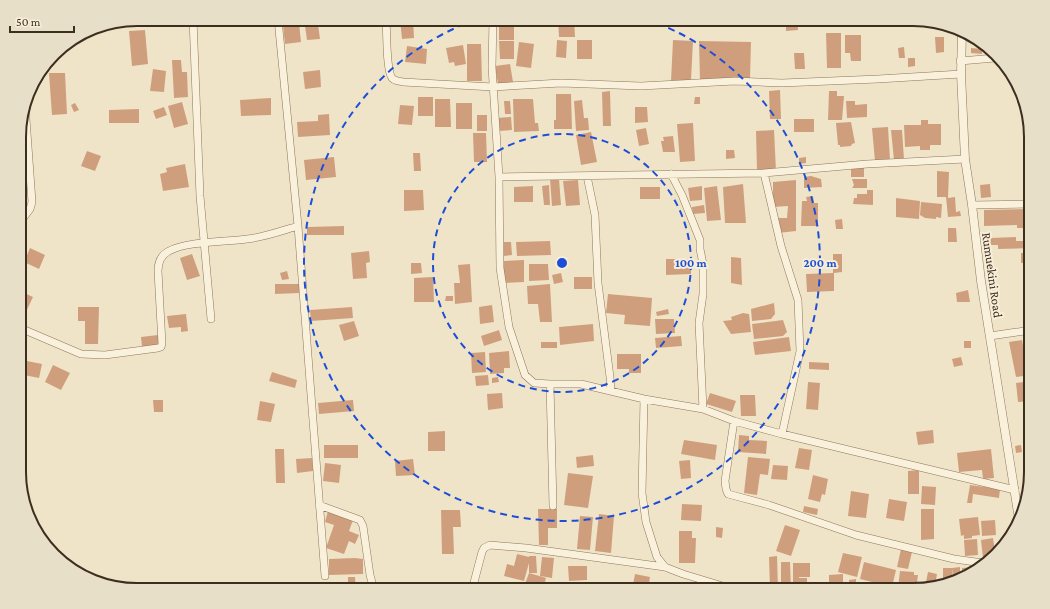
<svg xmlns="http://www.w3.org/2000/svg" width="1050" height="609" font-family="'Crimson Pro',serif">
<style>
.building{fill:#cf9f7d}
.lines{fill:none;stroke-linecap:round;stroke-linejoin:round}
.minor-casing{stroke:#8d765c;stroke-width:8}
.tertiary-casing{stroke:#8d765c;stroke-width:9}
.minor{stroke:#faf1dc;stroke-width:7}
.tertiary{stroke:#faf1dc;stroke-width:8}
.ring{fill:none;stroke:#1d4ed8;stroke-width:2;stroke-dasharray:7 5}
.labels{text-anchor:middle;stroke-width:4;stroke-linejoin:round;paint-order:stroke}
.street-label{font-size:13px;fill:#3d2e20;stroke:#f7eed8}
.rim{fill:none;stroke:#3d2e20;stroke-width:2}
.centre{fill:#1d4ed8;stroke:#f7eed8;stroke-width:2}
.ring-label{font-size:12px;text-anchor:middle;font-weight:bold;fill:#1d4ed8;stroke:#f7eed8;stroke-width:4;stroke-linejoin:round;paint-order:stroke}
</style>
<rect width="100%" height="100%" fill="#f0e4c8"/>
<path class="building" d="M400,19h13l1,19 -12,1z
M499,19h15v21h-15z
M558,19h16l1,18h-16z
M786,19h11l1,11 -12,1z
M817,19h8v7l-9,-1z
M299,23l2,19 -16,2 -2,-19z
M318,24l2,15 -13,1 -2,-14z
M145,30l3,34 -16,2 -3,-35z
M826,33h15v35h-14z
M845,35h16v26h-10l-1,-8h-5z
M935,37h9v15l-8,1z
M557,40l10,1 -1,17 -10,-1z
M577,40h15v19h-15z
M673,40l20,1 -2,39 -20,1z
M499,41h15v18h-14z
M699,41l52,1 -1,37 -50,2z
M519,42l15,2 -3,24 -15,-2z
M467,44h14l1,37h-15z
M463,45l3,19 -11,2 -1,-4 -5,1 -3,-15z
M407,46l20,3 -1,15 -21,-2z
M904,47l1,11h-6l-1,-10z
M971,48l11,1v5l-11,-1z
M794,53h10l1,16h-10z
M908,58h7v8l-7,1z
M172,60h9l1,12h5l1,25 -14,1z
M510,64l3,18 -15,2 -3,-18z
M153,69l13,2 -2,21 -14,-1z
M320,70l1,17 -16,2 -2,-17z
M49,73h16l2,41 -15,1z
M780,90l1,29h-11l-1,-28z
M610,91l1,35h-8l-1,-34z
M829,91h8v5h7l-2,24h-14z
M556,94h15l1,35h-18v-9h2z
M418,97h15v19h-15z
M695,97h5v7h-6z
M271,98v17l-30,1 -1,-16z
M435,99h15l1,28h-16z
M513,99h20l2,24h3l1,8 -25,1z
M582,100l2,18h4l1,12 -13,1 -2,-30z
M504,101h6l1,13h-6z
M846,101h9v4l12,-1v13l-20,1z
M182,102l6,22 -14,4 -6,-22z
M75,103l4,7 -5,2 -3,-7z
M456,103h16v26h-16z
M400,105l14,1 -2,19 -14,-1z
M164,107l3,8 -11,4 -3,-8z
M635,107h12l1,15 -13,1z
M139,109v14h-30v-13z
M329,114l1,21 -32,2 -1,-15 21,-1v-6z
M477,115h10v16h-10z
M511,117l1,13 -14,1 -1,-13z
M794,119h20v13h-20z
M921,120h7v4h13v21h-11v5h-10v-4l-15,1 -1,-22h17z
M851,122l4,21 -3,1 -1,2 -11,1v-2h-2l-2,-22z
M693,123l2,38 -15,1 -3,-38z
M888,127l2,33 -15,1 -3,-33z
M646,128l3,16 -10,2 -3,-16z
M774,130l2,41h-19l-1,-40z
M891,130h11l2,29 -10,1z
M591,132l6,30 -16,3 -5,-30z
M473,133h13l1,29h-13z
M673,136l2,16h-12l-2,-11h3l-1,-4z
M726,150h8l1,8 -9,1z
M87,151l14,5 -6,15 -14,-5z
M413,153h7l1,18h-7z
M334,157l2,20 -30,3 -2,-20z
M806,157v6l-7,1v-6z
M185,164l4,23 -26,4 -3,-17 7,-2 -1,-4z
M851,168h13v9h-13z
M937,171l12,1 -1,26 7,-1 1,15 4,-1 1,5 -13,1 -2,-20h-9z
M811,176l10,3 1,8 -18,1v-11z
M550,179h9l2,26 -9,1z
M852,179h15v9h-15l2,-3z
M578,180l2,25 -14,1 -3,-25z
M796,180v51l-18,2v-15h9l1,-12 -15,1v-25z
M743,184l3,39h-21l-2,-36z
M990,184l1,13 -10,1 -1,-13z
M549,185l1,20h-6l-2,-19z
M533,186v16h-19v-15z
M702,186v14l-12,1 -2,-13z
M717,186l4,34 -14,1 -3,-33z
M640,187h20v12h-20z
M404,190h19l1,20 -20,1z
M867,190h6v15l-20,-1 1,-6h3v-4h10z
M813,196l1,7h4v23h-17l1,-25h5l-1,-4z
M896,198l24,3 -1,18 -23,-2z
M921,202l21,2 -1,14 -5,-1v2l-11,-1 -5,-3z
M704,205l1,8 -12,1 -1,-7z
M1024,209v7l6,-1 1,33 -33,1v-4h-8v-7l26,-1v4h8l-1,-13h-6v-3l-33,1v-16z
M842,219l1,10h-7l-1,-9z
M344,226v9h-37v-8z
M948,228h8l1,14h-9z
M550,241l1,14 -34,1 -1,-14z
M504,242h7l1,13 -8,1z
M30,248l15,7 -6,14 -15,-7z
M369,251l1,11 -4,1 1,15 -14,1 -2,-26z
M1021,253h8v10h-8z
M192,254l8,22 -13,4 -7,-22z
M833,254h9v18l-8,1v18l-27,1 -1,-18 27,-1z
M731,257l10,1 1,27 -11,-2z
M666,259h25v15l-25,1z
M524,260v22l-20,1v-22z
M411,263h10l1,10 -11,1z
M470,264l2,38 -17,2 -1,-21h6l-2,-18z
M529,264h19l1,16 -20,1z
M287,271l2,8 -7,1 -2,-7z
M561,273l2,9 -9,2 -2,-9z
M433,277l1,25h-20v-24z
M574,277h18v12h-18z
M275,284h25v9l-25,1z
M550,284l2,38h-12l-2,-18h-10l-1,-18z
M968,290l2,12h-13l-1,-9z
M20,291l13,6 -10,21 -3,-1z
M608,294l44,4 -2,28 -26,-2 1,-9 -19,-2z
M446,296h7v5h-8z
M774,303l1,11 -4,5 -19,2 -1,-12z
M492,305l2,17 -14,2 -1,-17z
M78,307h21l-1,37h-13v-23h-7z
M352,307l1,11 -42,3 -1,-11z
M668,309l1,5 -12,2 -1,-4z
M743,313l6,1 2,18 -20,2 -8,-13 9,-1 -1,-3z
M186,314l2,17 -7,1v-5l-12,1 -2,-12z
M655,319h19l1,14 -19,1z
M783,320l4,12 -4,4 -29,3 -2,-15z
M354,321l5,15 -15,5 -5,-16z
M593,324l1,17 -34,4 -1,-18z
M499,330l3,10 -18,6 -3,-10z
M158,335l1,10 -17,2 -1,-10z
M681,336l1,10 -26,2 -1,-10z
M789,337l2,14 -36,4 -2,-13z
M1022,340l2,11h3l4,24 -15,2 -7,-35z
M964,341h7v7h-7z
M541,342h16v6h-16z
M509,351l1,17h-6v5l-14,1 -1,-21z
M485,352l1,20 -14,1 -1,-20z
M617,354h24v19h-12v-4h-12z
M961,357l2,8 -9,2 -2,-8z
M27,361l15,3 -3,14 -15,-3z
M809,362l20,1v7l-20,-1z
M53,365l17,8 -9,17 -16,-8z
M272,372l25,8 -2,8 -26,-7z
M488,375l1,10 -13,1 -1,-10z
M498,377l1,5 -7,1v-5z
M1031,381v20l-13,1 -2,-19z
M808,382l12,1 -2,27 -12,-1z
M502,393l1,15 -15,2 -1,-16z
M710,393l26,8 -4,11 -26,-8z
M740,395h15l1,21h-15z
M153,400h10v12h-9z
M353,400l1,11 -35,3 -1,-11z
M260,401l15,3 -4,18 -14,-2z
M1027,428h4v14h-3z
M933,430l1,13 -16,2 -2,-13z
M445,431v20h-17v-19z
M739,435l10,1v4l18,1 -1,13 -28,-2z
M684,440l33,5 -2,15 -34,-6z
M324,445h34v13h-34z
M1021,445l1,7 -6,1 -1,-7z
M799,448l13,2 -3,20 -14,-2z
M275,449h9l1,34h-9z
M991,449l3,29 -11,1 -1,-9 -23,2 -2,-19z
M593,455l1,11 -17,2 -1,-11z
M748,457l22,2 -2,16 -8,-1 -3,21 -13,-2z
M312,458l1,13 -16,2 -1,-14z
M413,459l2,16 -19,1 -1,-15z
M690,460l1,18 -10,1 -2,-18z
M325,463l16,2 -2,18 -16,-2z
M773,465l15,1 -1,14 -16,-1z
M919,470v24h-11v-23z
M568,473l25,3 -5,32 -24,-3z
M813,475l15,4 -3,16 -3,-1 -2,8 -12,-3z
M970,485l30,4 -1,9 -26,-4 -1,9h-5z
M922,486l14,1 -1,18 -14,-1z
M851,491l18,3 -3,24 -18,-2z
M889,499l18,3 -3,19 -18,-3z
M682,504l20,1 -1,16 -20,-1z
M804,506l14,3 -1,6 -14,-3z
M538,509h19v19h-9v17h-9z
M921,509h13v30l-13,1z
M441,510h19l1,17h-8l1,27h-12z
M328,511l25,9 -4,11 10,4 -4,9 -6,-3 -5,13 -18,-6 8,-23 -9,-3z
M599,514l15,2 -3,37 -16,-2z
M580,516l13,1 -3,33 -13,-1z
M978,517l2,18 -8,1v2l-8,1v-4l-3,1 -2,-17z
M995,520l1,15 -14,1 -1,-15z
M785,525l15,5 -9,26 -15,-5z
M716,527l7,1 -1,10 -6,-1z
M679,531h13v7h4l-1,25h-16z
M993,538l2,13 -7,7h-5l-2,-18z
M977,539l1,16 -13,1 -1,-16z
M901,549l11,3 -4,17 -11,-2z
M843,553l19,4 -5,20 -19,-5z
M517,554l12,3v-1h7l1,17h-8l17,5 -3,11 -18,-5 4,-11v-10l-5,18 -20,-5 3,-12 7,2z
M777,556l1,33h-8l-1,-32z
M542,557l12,1 -2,20 -12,-2z
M355,558l8,1v15l-34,1v-16z
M781,562h9l1,28h-10z
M864,562l32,8 -4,17 -32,-8z
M793,563h17v14h-11v1h8v12h-11v-8h-3z
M568,566h19v14l-18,1z
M960,567v11l-7,2 -1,-12z
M974,567v5l-2,2 -10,2v-8z
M943,568h9v12l-9,3z
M900,571l14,1v3h4l-2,15 -18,-2z
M928,572l9,2 -2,11 -6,2h-4z
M635,574l15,3 -2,13h-16z
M843,574v16h-14v-15z
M348,577h7l1,13h-8z
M856,579v11h-7v-10z
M809,583h9v7h-9z
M298,584h20v6h-20z
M579,585l13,2v3h-14z"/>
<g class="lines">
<defs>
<path id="minor" d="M193,19l7,177 11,123
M278,19l20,207 27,350
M386,19c1,12 0,51 6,59 2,3 7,3 11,4l90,5 68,-4 80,3 94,-5 47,2 96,-4 83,-5
M493,19l-1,48 7,110 1,91 9,59 16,48 9,8 16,1h31l63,15 59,10 31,12 48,13 233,56
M960,61l35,-3
M764,173l17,73 17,54 2,51 -18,83
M671,174l11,21 18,45v9l3,15v30l-4,29 4,86
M587,176l8,39 3,68 12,94 1,14
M499,177l265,-4 103,-9 98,-5
M972,205l59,-1
M20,222l10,-13 2,-7 -7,-97
M20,328l61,26 24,1 53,-7 3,-1 1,-3 -4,-73c0,-9 3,-16 11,-20 18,-10 57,-9 78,-12 18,-2 34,-8 51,-13
M990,336l41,-6
M550,384l3,122
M644,399l-2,94 4,29 11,35 8,10
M734,421l-9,60 1,8 2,5 41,11 87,30 98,24 29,4
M319,505l41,15 3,6 7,49 4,15
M472,590l10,-38 2,-4 6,-3 36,3 139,19 18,7 53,16"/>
<path id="tertiary" d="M962,32l-1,42 4,85 7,46 9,76 38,238"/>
</defs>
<use href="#minor" class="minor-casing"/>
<use href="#tertiary" class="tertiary-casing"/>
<use href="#minor" class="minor"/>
<use href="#tertiary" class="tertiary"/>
</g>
<g class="ring">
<circle cx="562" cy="263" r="129"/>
<path d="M646 19A258 258 0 1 1 478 19"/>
</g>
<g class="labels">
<g class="street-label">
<text transform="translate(993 275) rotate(82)" y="5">Rumuekini Road</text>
</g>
</g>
<path d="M0 0H1050V609H0ZM137 26H913A111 111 0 0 1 1024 137V472A111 111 0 0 1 913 583H137A111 111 0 0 1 26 472V137A111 111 0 0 1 137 26Z" fill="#e8dfc9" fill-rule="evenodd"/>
<path class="rim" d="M137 26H913A111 111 0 0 1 1024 137V472A111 111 0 0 1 913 583H137A111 111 0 0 1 26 472V137A111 111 0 0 1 137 26Z"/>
<circle cx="562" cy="263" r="6" class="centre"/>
<g class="ring-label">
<text x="691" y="267">100 m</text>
<text x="820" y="267">200 m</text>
</g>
<path d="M10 26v6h64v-6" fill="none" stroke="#3d2e20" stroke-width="2"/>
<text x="16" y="26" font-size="12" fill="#3d2e20" stroke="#f7eed8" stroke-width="3" paint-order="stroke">50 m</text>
</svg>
